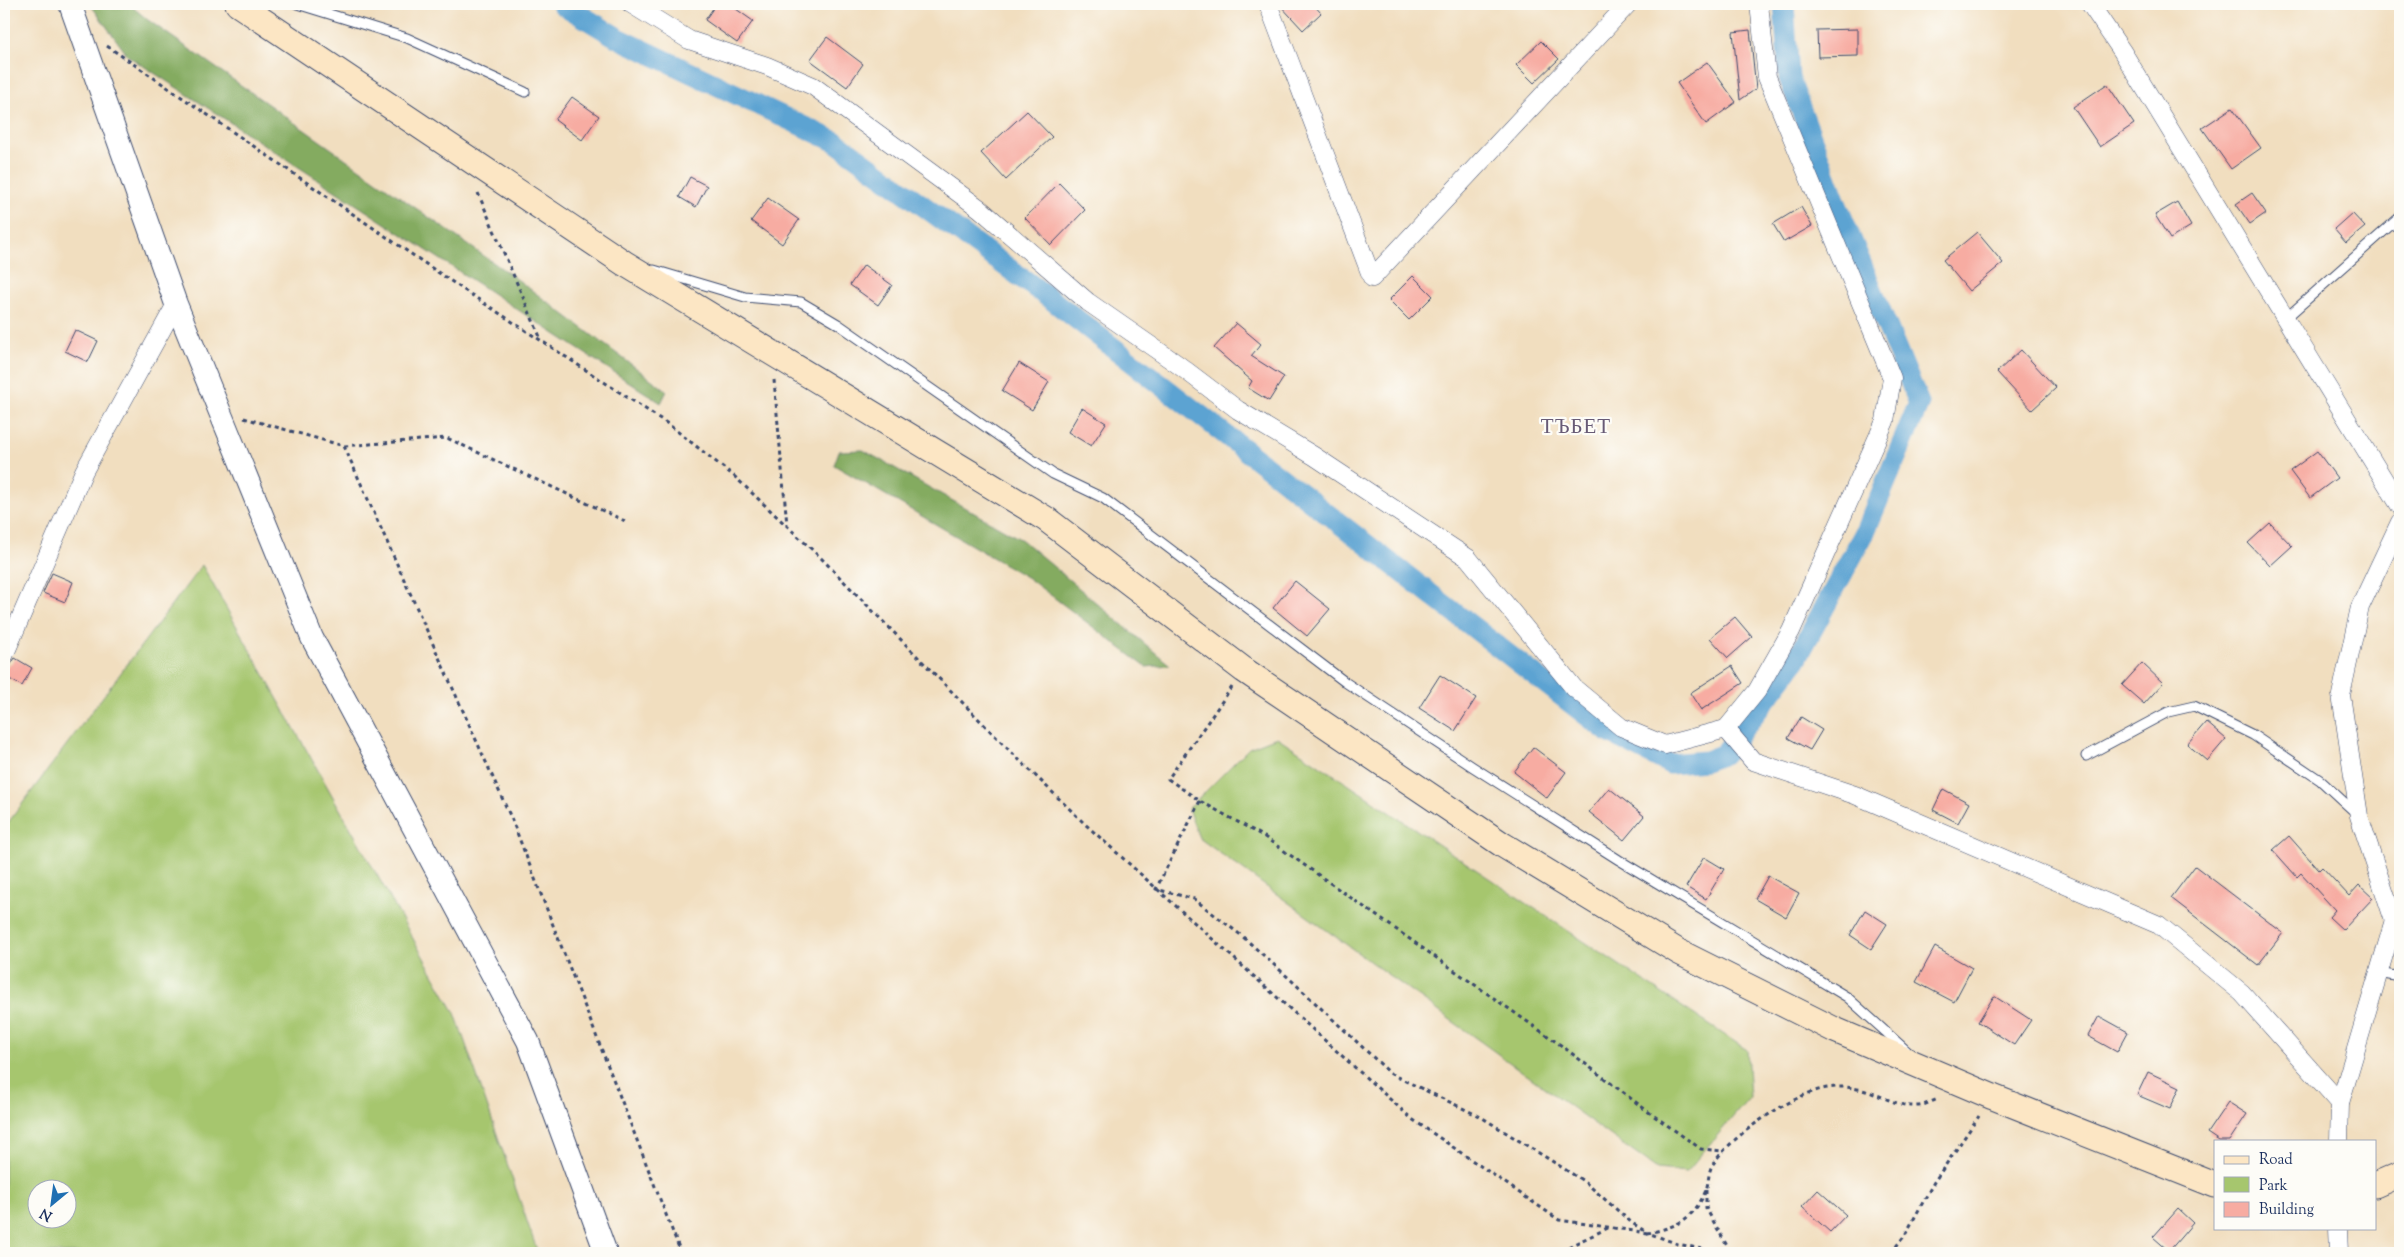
<svg xmlns="http://www.w3.org/2000/svg" width="2404" height="1257" font-family="'Sorts Mill Goudy',serif">
<style>
.green{fill:#a6c66e;stroke:#607a66;fill-rule:evenodd}
.forest{fill:#84ab61;stroke:#506d60}
.lines{fill:none;stroke-linecap:round;stroke-linejoin:round}
.canal{stroke:#5ba3d2;stroke-width:21}
.building{fill:#f7aca2}
.service-casing{stroke:#3b496d;stroke-width:11}
.minor-casing{stroke:#3b496d;stroke-width:19}
.tertiary-casing{stroke:#3b496d;stroke-width:24}
.secondary-casing{stroke:#3b496d;stroke-width:27}
.path{stroke:#3b496d;stroke-width:3;stroke-dasharray:4 4;stroke-linecap:butt}
.service{stroke:#fff;stroke-width:9}
.minor{stroke:#fff;stroke-width:18}
.tertiary{stroke:#fff;stroke-width:22}
.secondary{stroke:#fce6c4;stroke-width:25}
.labels{text-anchor:middle;stroke-width:4.5;stroke-linejoin:round;paint-order:stroke}
.quarter-label{font-size:21px;letter-spacing:1px;fill:#685b76;stroke:#fdfcf7}
</style>
<rect width="100%" height="100%" fill="#fdfcf7"/>
<filter id="ink" filterUnits="userSpaceOnUse"><feTurbulence type="fractalNoise" baseFrequency=".02" numOctaves="2"/><feDisplacementMap in="SourceGraphic" scale="10" xChannelSelector="R" yChannelSelector="G"/><feConvolveMatrix kernelMatrix="1 2 1 2 8 2 1 2 1" color-interpolation-filters="sRGB"/></filter>
<filter id="wash" filterUnits="userSpaceOnUse"><feTurbulence type="fractalNoise" baseFrequency=".0096" numOctaves="4" result="noise"/><feDisplacementMap in="SourceGraphic" scale="20" xChannelSelector="R" yChannelSelector="G"/><feGaussianBlur stdDeviation="1.12" result="paint"/><feColorMatrix in="noise" values="0 0 0 0 0 0 0 0 0 0 0 0 0 0 0 0 0 1.4 0 .05"/><feComposite in="paint" operator="in"/></filter>
<g filter="url(#wash)">
<rect width="100%" height="100%" fill="#f1debf"/>
<!-- green -->
<g class="green">
<path d="M202,565L455,1013L538,1253H4V828ZM38,1190H68V1220H38Z"/>
<polygon points="1277,737 1747,1050 1750,1097 1686,1172 1657,1169 1199,838 1188,809 1249,748"/>
</g>
<!-- forest -->
<g class="forest">
<polygon points="90,4 129,4 148,20 514,277 667,391 661,403 128,56"/>
<polygon points="863,450 1022,540 1170,665 1146,667 1028,578 834,465 839,451"/>
</g>
<g class="lines">
<!-- canal -->
<polyline class="canal" points="562,4 618,38 836,142 1052,300 1608,732 1670,764 1706,761 1724,754 1796,660 1864,534 1919,403 1837,205 1789,78 1784,4"/>
</g>
<g id="blocks">
<!-- building -->
<g class="building">
<polygon points="716,4 729,4 753,21 737,43 705,20"/>
<polygon points="1279,4 1313,4 1321,13 1303,30"/>
<polygon points="1858,29 1858,56 1818,57 1817,30"/>
<polygon points="1750,30 1756,89 1740,100 1733,32"/>
<polygon points="827,37 863,64 847,87 810,60"/>
<polygon points="1541,41 1559,59 1534,83 1516,65"/>
<polygon points="1707,62 1736,102 1706,124 1677,83"/>
<polygon points="2107,84 2134,124 2100,147 2073,107"/>
<polygon points="572,97 599,116 582,140 555,120"/>
<polygon points="2232,108 2261,148 2231,169 2202,128"/>
<polygon points="1027,111 1052,137 1006,180 981,153"/>
<polygon points="690,177 707,186 696,207 679,197"/>
<polygon points="1059,183 1085,210 1051,245 1025,218"/>
<polygon points="2252,193 2266,213 2250,224 2236,204"/>
<polygon points="768,198 799,220 782,244 751,221"/>
<polygon points="2177,202 2191,226 2170,239 2155,215"/>
<polygon points="1801,207 1812,226 1784,242 1773,224"/>
<polygon points="2352,213 2365,227 2346,243 2334,229"/>
<polygon points="1977,232 2003,263 1969,291 1943,260"/>
<polygon points="864,265 892,285 878,305 850,285"/>
<polygon points="1413,276 1433,296 1409,320 1389,300"/>
<polygon points="1236,323 1261,344 1251,356 1284,377 1269,401 1248,388 1252,381 1214,348"/>
<polygon points="75,330 98,341 88,362 65,351"/>
<polygon points="2021,350 2056,388 2032,410 1997,372"/>
<polygon points="1019,363 1049,382 1032,410 1002,391"/>
<polygon points="1082,408 1106,423 1091,446 1068,432"/>
<polygon points="2317,451 2337,478 2310,498 2290,471"/>
<polygon points="2270,523 2292,546 2270,566 2248,543"/>
<polygon points="52,573 73,582 65,602 43,593"/>
<polygon points="1295,581 1330,609 1307,636 1273,608"/>
<polygon points="1735,617 1752,637 1728,658 1710,638"/>
<polygon points="15,658 32,668 22,686 4,676 5,667 11,664"/>
<polygon points="2142,663 2163,683 2144,704 2122,685"/>
<polygon points="1732,666 1743,683 1701,710 1690,693"/>
<polygon points="1440,675 1476,698 1455,731 1419,708"/>
<polygon points="1801,717 1822,730 1810,750 1788,738"/>
<polygon points="2206,722 2226,739 2207,761 2187,744"/>
<polygon points="1533,747 1566,772 1547,798 1514,772"/>
<polygon points="1609,788 1644,816 1624,840 1589,812"/>
<polygon points="1943,789 1969,803 1958,823 1933,810"/>
<polygon points="2289,836 2319,870 2322,867 2349,896 2359,885 2373,898 2343,930 2329,917 2335,910 2301,873 2297,877 2273,850"/>
<polygon points="1704,857 1724,869 1706,899 1686,887"/>
<polygon points="2195,866 2283,933 2258,965 2171,898"/>
<polygon points="1768,876 1799,893 1786,917 1755,899"/>
<polygon points="1865,910 1887,924 1871,949 1850,935"/>
<polygon points="1935,947 1972,968 1954,1002 1916,982"/>
<polygon points="1994,996 2031,1020 2014,1045 1978,1022"/>
<polygon points="2099,1016 2128,1032 2117,1052 2088,1036"/>
<polygon points="2148,1072 2180,1087 2170,1109 2137,1095"/>
<polygon points="2228,1102 2247,1114 2229,1141 2219,1141 2207,1133"/>
<polygon points="1818,1190 1846,1215 1830,1232 1802,1207"/>
<polygon points="2178,1209 2193,1223 2169,1251 2153,1237"/>
</g>
</g>
</g>
<g filter="url(#ink)">
<use href="#blocks" fill-opacity="0" stroke="#3b496d" stroke-width="1"/>
<g class="lines">
<!-- service casing -->
<g class="service-casing">
<g id="service">
<polyline points="297,4 407,38 525,92"/>
<polyline points="654,270 745,297 801,302 838,324 1053,474 1103,498 1345,682 1473,767 1619,860 1847,997 1907,1051"/>
<polyline points="2286,318 2400,217"/>
<polyline points="2086,756 2168,712 2194,706 2253,735 2320,780 2357,814"/>
<polyline points="2379,973 2400,977"/>
</g>
</g>
<!-- minor casing -->
<g class="minor-casing">
<g id="minor">
<polyline points="631,4 689,40 767,66 813,86 979,208 1088,302 1180,366 1238,410 1314,456 1468,558 1574,688 1621,727 1665,745 1726,729"/>
<polyline points="1268,4 1372,278 1628,4"/>
<polyline points="1759,4 1767,77 1892,378 1885,421 1791,631 1757,691 1726,729 1753,761 1855,795 2159,925 2242,993 2340,1103 2339,1141"/>
<polyline points="2090,4 2122,51 2400,506"/>
<polyline points="4,656 84,471 176,304"/>
<polyline points="2394,921 2359,816 2341,695 2360,607 2400,522"/>
<polyline points="2340,1103 2394,921 2400,913"/>
<polyline points="2338,1228 2339,1253"/>
</g>
</g>
<!-- tertiary casing -->
<g class="tertiary-casing">
<polyline id="tertiary" points="70,4 176,304 312,638 528,1041 606,1253"/>
</g>
<!-- secondary casing -->
<g class="secondary-casing">
<g id="secondary">
<polyline points="238,4 624,263 1046,519 1244,670 1503,845 1679,952 1835,1030 1993,1097 2215,1185"/>
<polyline points="2375,1185 2400,1174"/>
</g>
</g>
<!-- path -->
<g class="path">
<polyline points="107,46 464,290 668,424 734,476 821,558 1005,746 1085,824 1412,1119 1559,1220 1648,1233 1678,1244 1721,1253"/>
<polyline points="478,193 541,339"/>
<polyline points="774,380 787,525"/>
<polyline points="244,418 344,446 447,438 625,521"/>
<polyline points="344,446 512,820 681,1253"/>
<polyline points="1232,687 1168,779 1200,801 1263,836 1562,1046 1650,1113 1701,1149 1723,1151"/>
<path d="M1200,801L1156,889L1194,899L1242,936L1291,980L1391,1074L1481,1117L1555,1163L1585,1182L1632,1223L1648,1233C1677,1227 1694,1219 1706,1190C1709,1182 1708,1171 1713,1164C1730,1138 1777,1106 1807,1094C1830,1084 1853,1085 1877,1095C1890,1100 1902,1107 1917,1106C1924,1106 1932,1101 1938,1099"/>
<polyline points="1706,1190 1706,1208 1731,1253"/>
<polyline points="1563,1253 1570,1246 1610,1227"/>
<polyline points="1891,1253 1905,1235 1934,1182 1979,1116"/>
</g>
<!-- service -->
<use href="#service" class="service"/>
<!-- minor -->
<use href="#minor" class="minor"/>
<!-- tertiary -->
<use href="#tertiary" class="tertiary"/>
<!-- secondary -->
<use href="#secondary" class="secondary"/>
</g>
</g>
<g class="labels">
<!-- quarter labels -->
<g class="quarter-label">
<text x="1576" y="433">ТЪБЕТ</text>
</g>
</g>
<!-- margin -->
<rect width="2404" height="1257" fill="none" stroke="#fdfcf7" stroke-width="20"/>
<!-- legend -->
<rect x="2214" y="1140" width="162" height="90" fill="#fdfcf7" stroke="#a3aaba"/>
<rect x="2224" y="1156" width="25" height="8" fill="#fce6c4" stroke="#a3aaba"/>
<text x="2259" y="1164" font-size="15" fill="#1b2f5e">Road</text>
<rect x="2224" y="1177" width="25" height="15" fill="#a6c66e" stroke="#a3aaba"/>
<text x="2259" y="1190" font-size="15" fill="#1b2f5e">Park</text>
<rect x="2224" y="1202" width="25" height="15" fill="#f7aca2" stroke="#a3aaba"/>
<text x="2259" y="1214" font-size="15" fill="#1b2f5e">Building</text>
<!-- north arrow -->
<g transform="translate(52 1204) rotate(209)"><circle r="24" fill="#fdfcf7" stroke="#a3aaba"/>
<path d="M0-4L9 19L0 12L-9 19Z" fill="#1f6fb2"/>
<text y="-8" font-size="14" font-weight="bold" text-anchor="middle" fill="#1b2f5e">N</text>
</g>
</svg>
